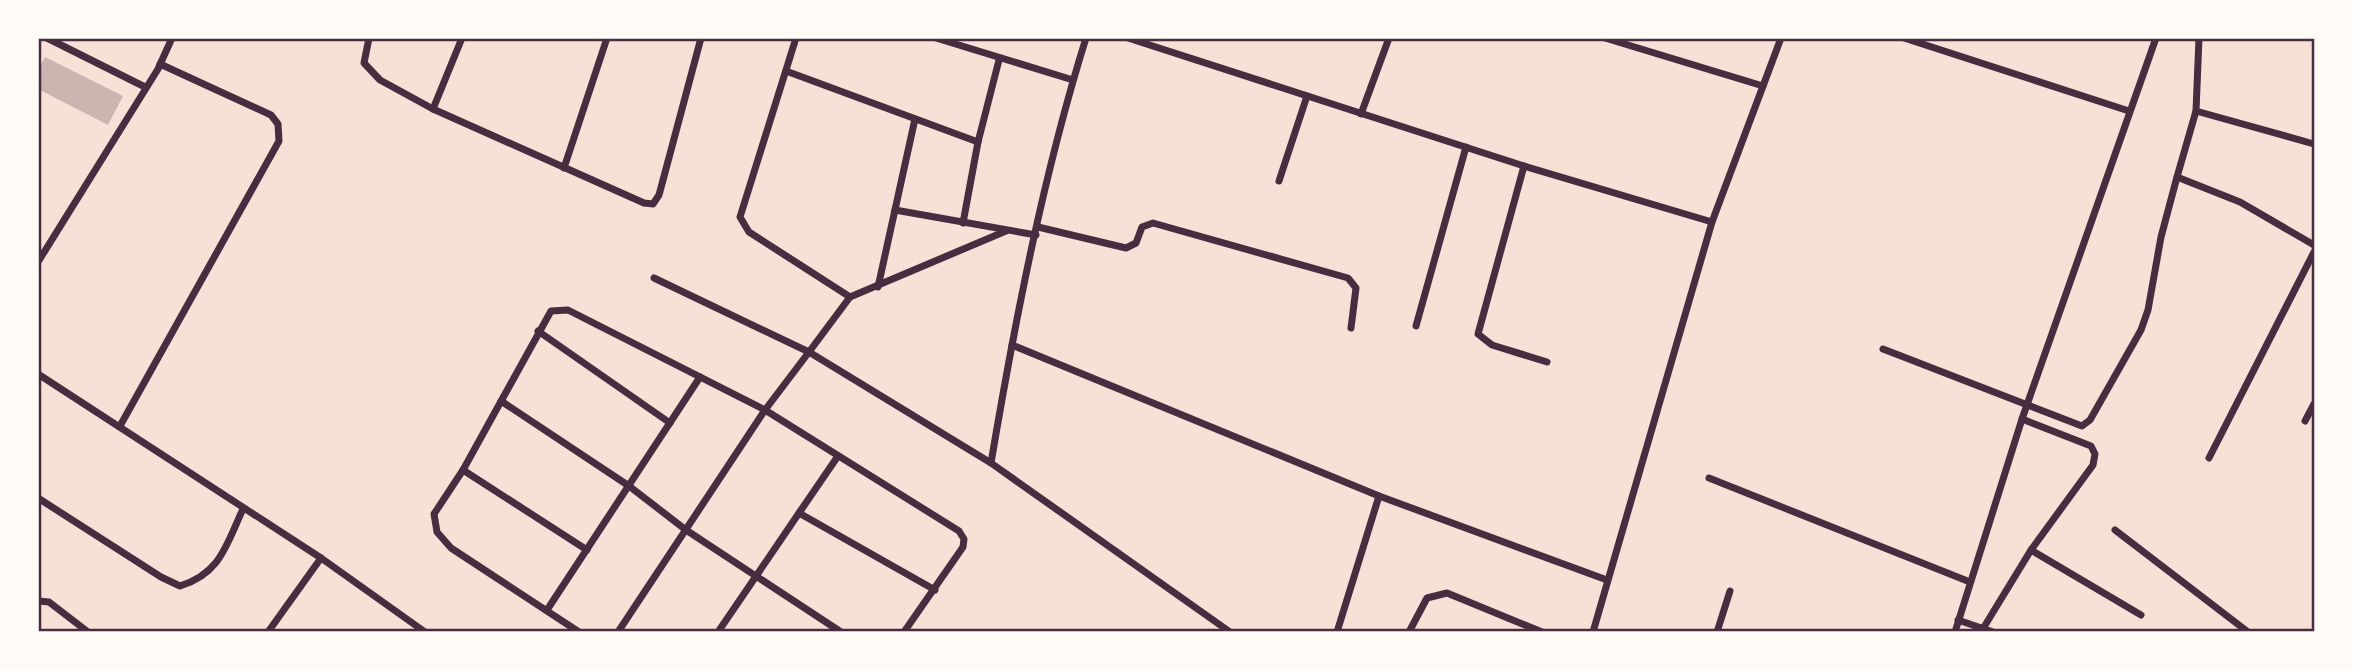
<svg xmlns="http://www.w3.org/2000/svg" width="2353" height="670" font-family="Manrope,sans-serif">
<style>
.building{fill:#ccb4b1}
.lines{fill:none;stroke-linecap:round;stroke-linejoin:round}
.minor{stroke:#4a2c40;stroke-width:7}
.neatline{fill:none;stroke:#4a2c40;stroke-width:2.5}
</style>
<rect width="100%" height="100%" fill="#f7e1d7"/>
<!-- building -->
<polygon class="building" points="45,57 123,96 108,125 38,89 38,70"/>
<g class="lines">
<!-- minor -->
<g class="minor">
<polyline points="47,38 145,87"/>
<polyline points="369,38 364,63 380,80 433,109 644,203 653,204 659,195 701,38"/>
<polyline points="936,38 1073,80"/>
<polyline points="1128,38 1524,166 1712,222"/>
<polyline points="1605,38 1763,86"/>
<polyline points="1904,38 2129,111"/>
<polyline points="2199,38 2196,111 2177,177 2240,202 2314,245"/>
<polyline points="786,71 978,142"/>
<polyline points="433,109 462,38"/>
<polyline points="2196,111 2314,144"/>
<polyline points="1361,114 1389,38"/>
<polyline points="1524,166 1478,334 1492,345 1547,362"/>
<polyline points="564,168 607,38"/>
<polyline points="1279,181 1307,96"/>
<polyline points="895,210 1036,235"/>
<polyline points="963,223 978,142 999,60"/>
<polyline points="1038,227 1126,248 1136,243 1142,227 1153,223 1348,278 1356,288 1351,328"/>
<polyline points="38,262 158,69 172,38"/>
<polyline points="654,278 809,352 850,297 749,232 740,217 796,38"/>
<polyline points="878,287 915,119"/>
<polyline points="850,297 1006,231"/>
<polyline points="1416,326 1466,147"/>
<polyline points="538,331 670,423"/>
<polyline points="1012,345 1379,496 1607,580"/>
<polyline points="1883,349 2082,426 2090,420 2141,330 2148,310 2161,237 2177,177"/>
<polyline points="38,374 321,558 425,632"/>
<polyline points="501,401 629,486 686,530 841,632"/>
<polyline points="2305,421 2314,404"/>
<polyline points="120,426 279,141 278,124 271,115 160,64"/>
<polyline points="838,456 799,513 935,590"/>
<polyline points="2209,458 2314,252"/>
<path d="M991,463C1015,321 1043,176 1086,38"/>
<polyline points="463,470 587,550"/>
<polyline points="1709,478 1970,582"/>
<path d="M38,498L161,577L180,586C221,573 226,545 243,509"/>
<polyline points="2115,530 2248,632"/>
<polyline points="2031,550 2141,615"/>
<polyline points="38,601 49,602 88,632"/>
<polyline points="547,610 700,377"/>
<polyline points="1958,620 1993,632"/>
<polyline points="1984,627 2031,550 2093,465 2095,454 2091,446 2022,419"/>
<polyline points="268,632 321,558"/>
<polyline points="579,632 451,548 437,532 434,514 463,470 551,311 568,310 765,410 959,531 964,539 963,547 904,632"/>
<polyline points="618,632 765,410 809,352 991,463 1230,632"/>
<polyline points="718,632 799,513"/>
<polyline points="1337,632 1379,496"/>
<polyline points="1409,632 1427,598 1447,593 1542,632"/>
<polyline points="1593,632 1712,222 1781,38"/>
<polyline points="1717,632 1730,591"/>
<polyline points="1955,632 2022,419 2156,38"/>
</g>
</g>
<!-- border -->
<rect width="2353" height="670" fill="none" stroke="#fffaf5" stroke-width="80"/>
<rect x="40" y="40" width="2273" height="590" class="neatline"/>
</svg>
